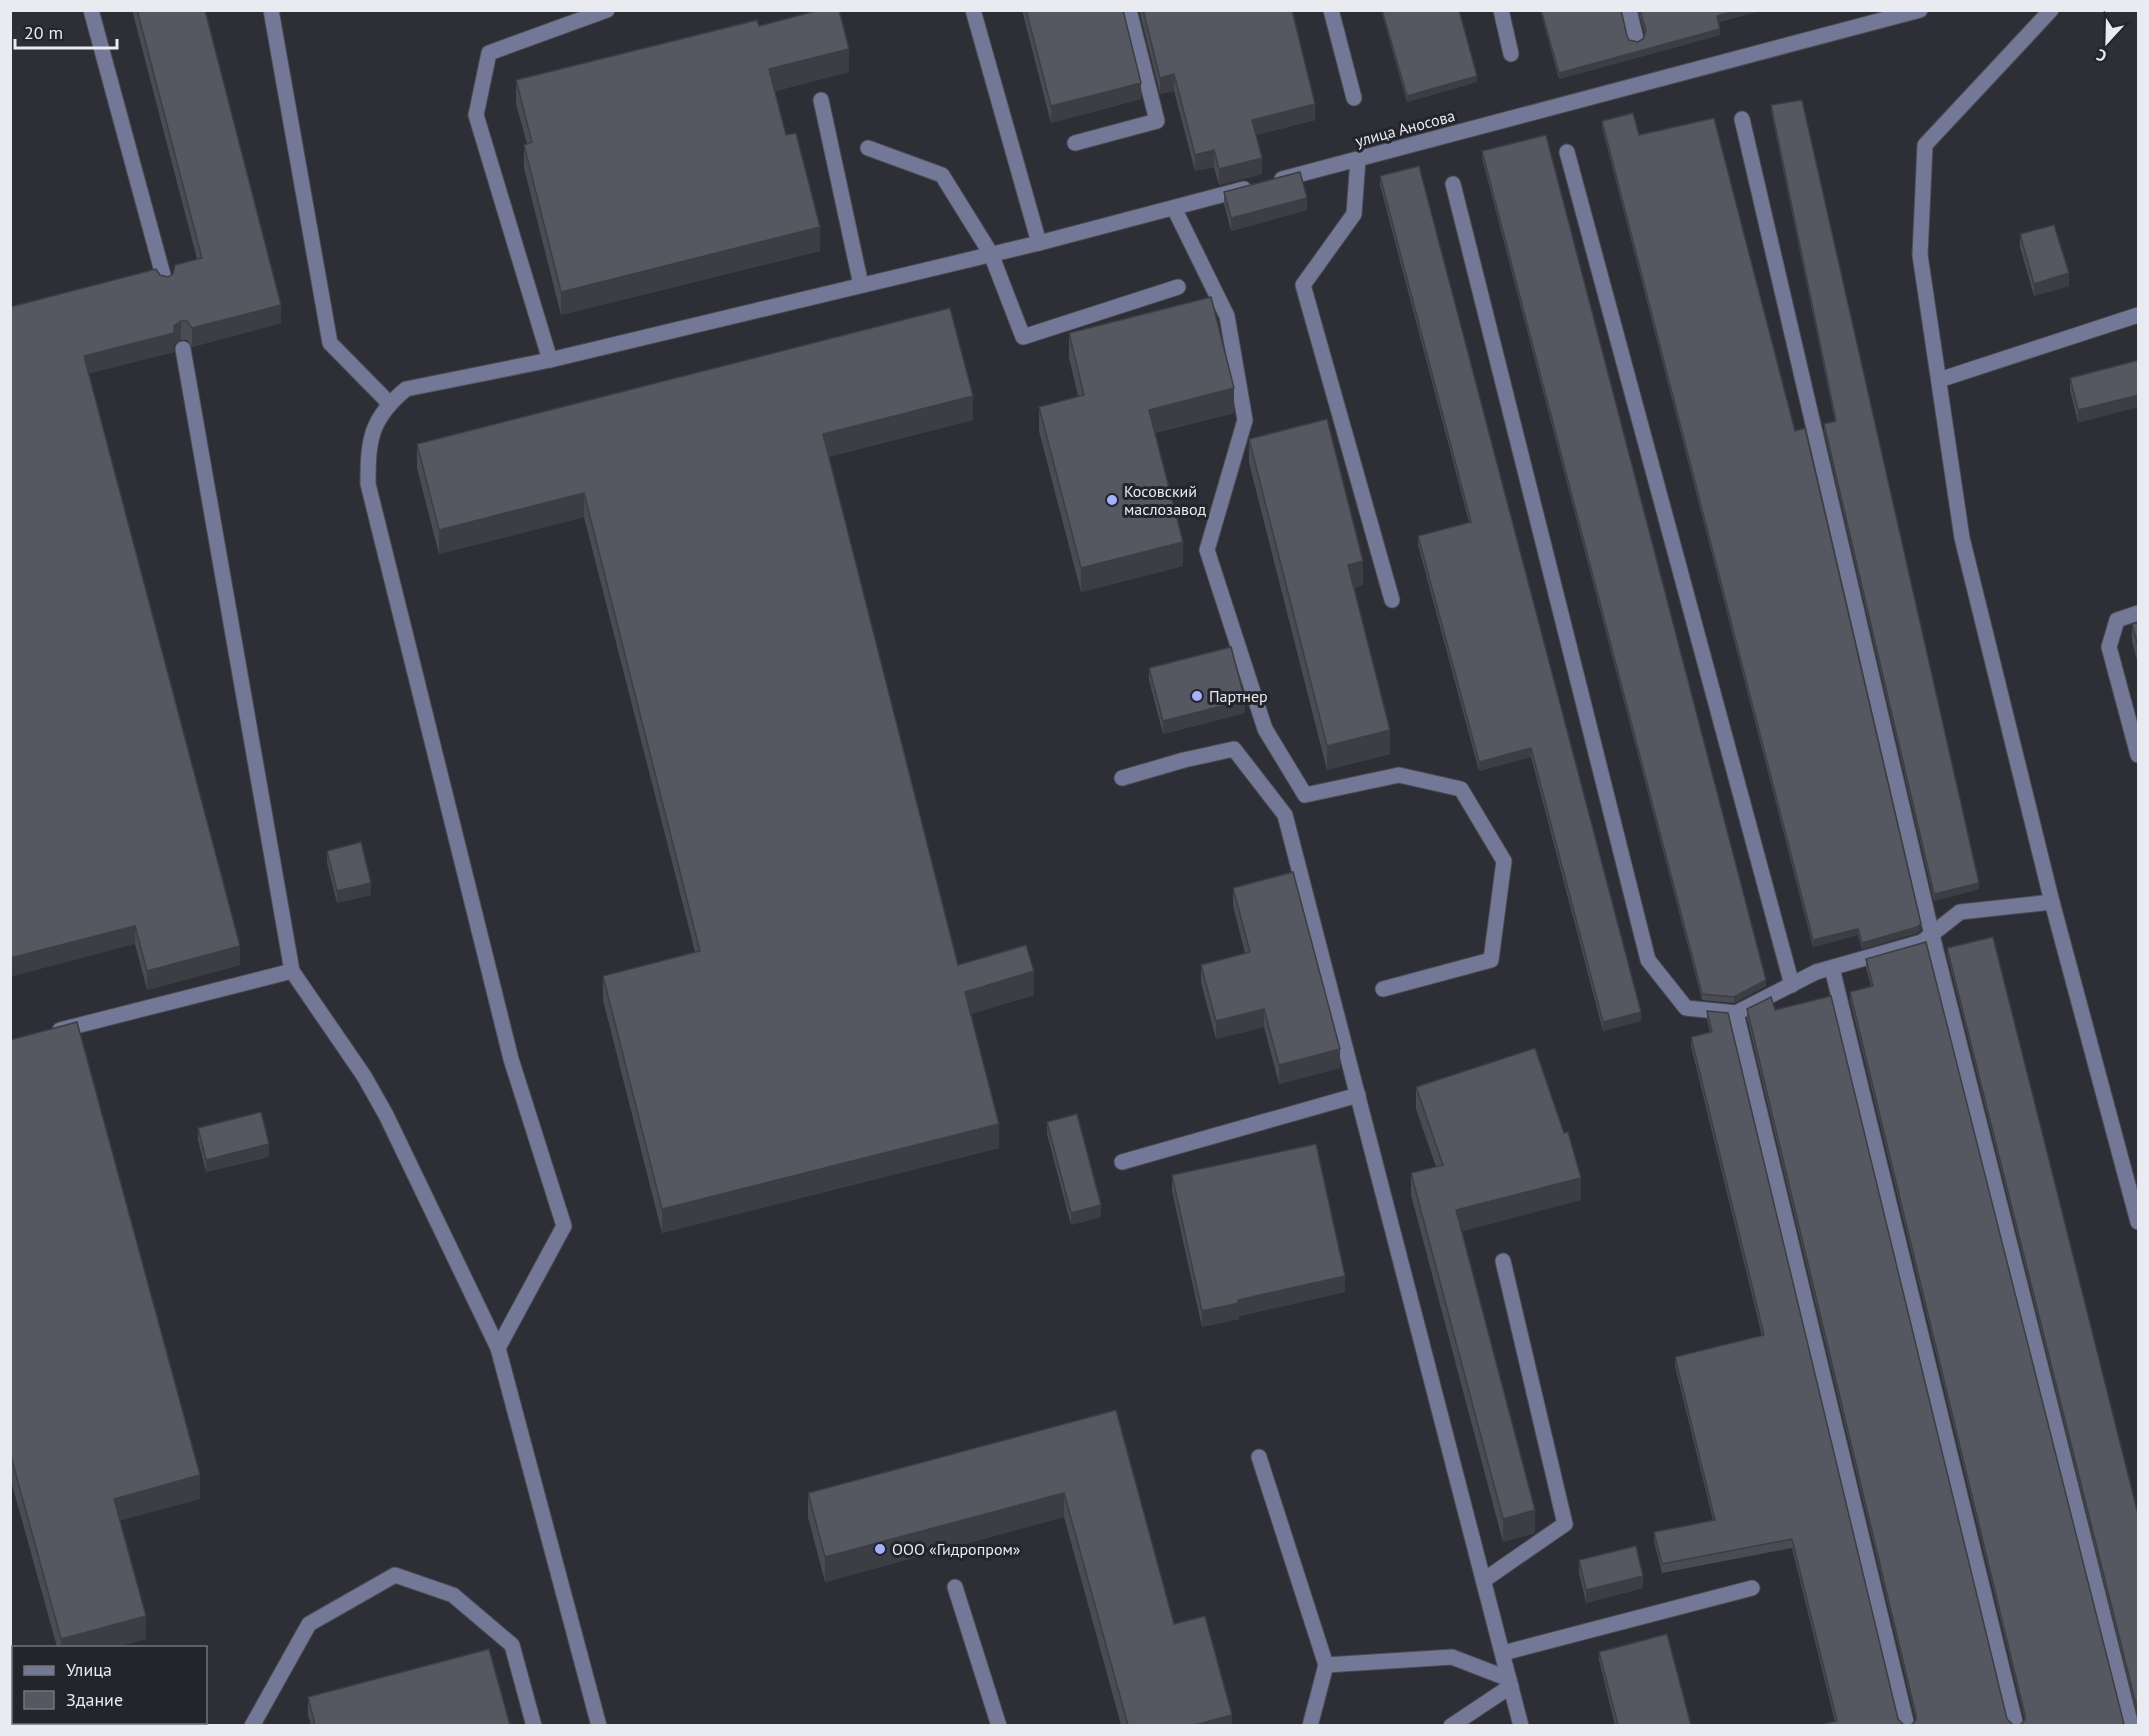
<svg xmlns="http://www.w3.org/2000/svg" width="2149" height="1736" font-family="'PT Sans',sans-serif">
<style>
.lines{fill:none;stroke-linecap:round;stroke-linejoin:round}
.minor-casing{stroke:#4b4c54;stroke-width:17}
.minor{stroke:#727896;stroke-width:15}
.wall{fill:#4a4c53}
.shaded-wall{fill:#3c3e44}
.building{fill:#565861;stroke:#3c3e44;stroke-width:1.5}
.poi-dot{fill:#a6b1fc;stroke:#23242c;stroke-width:2}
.labels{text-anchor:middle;stroke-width:6;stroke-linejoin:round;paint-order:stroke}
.street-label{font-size:16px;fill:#eaebf0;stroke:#23242c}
.poi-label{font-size:16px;fill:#eaebf0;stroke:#23242c;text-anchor:start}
</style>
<rect width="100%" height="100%" fill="#2d2e36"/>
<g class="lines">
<!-- minor casing -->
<g class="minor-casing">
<g id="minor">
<polyline points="91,10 166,286"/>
<polyline points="271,10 330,343 389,403"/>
<polyline points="973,10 1039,243"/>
<polyline points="1331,10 1354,98"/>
<polyline points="1501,10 1511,54"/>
<polyline points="1629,10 1636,39"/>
<polyline points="2051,10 1925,145 1920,255 1962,538 2052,902"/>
<polyline points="821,100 861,285"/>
<polyline points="1742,119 1932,935 2131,1726"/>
<polyline points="1075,143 1157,121 1129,10"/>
<polyline points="868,148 942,175 991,254 1023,337 1178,287"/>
<polyline points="1567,152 1792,985"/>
<polyline points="1358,159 1354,214 1303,285 1392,600"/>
<polyline points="1282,179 1920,10"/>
<polyline points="1453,184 1648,960 1686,1008 1736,1013 1816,972 1922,942 1960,912 2052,902 2138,1222"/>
<polyline points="1174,208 1227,316 1245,420 1207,550 1265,729 1305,795 1399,775 1461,789 1504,861 1491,960 1383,989"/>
<polyline points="183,349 292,971 364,1076 386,1115 498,1348 599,1726"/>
<polyline points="550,360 476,115 489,53 607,10"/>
<polyline points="1939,380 2138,315"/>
<polyline points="2138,613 2117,620 2109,647 2138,755"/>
<polyline points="1122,778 1184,760 1234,749 1285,815 1521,1726"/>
<polyline points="1832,968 2016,1726"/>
<polyline points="1736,1013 1907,1726"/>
<polyline points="60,1030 292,971"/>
<polyline points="1122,1162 1358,1095"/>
<path d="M498,1348L564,1226L511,1059L368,484C368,440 370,419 406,389L550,360L1039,243L1244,189"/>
<polyline points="1259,1457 1326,1665 1452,1657 1509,1679"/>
<polyline points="1484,1580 1565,1524 1503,1261"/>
<polyline points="955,1587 999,1726"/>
<polyline points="1503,1653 1752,1588"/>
<polyline points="252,1726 309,1624 395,1575 453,1595 512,1645 534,1726"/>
<polyline points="1310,1726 1326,1665"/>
<polyline points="1451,1726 1511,1686"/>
</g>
</g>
<!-- minor -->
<use href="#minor" class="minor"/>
</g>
<!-- wall -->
<g class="wall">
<polygon points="132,10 205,10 281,323 192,347 187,340 181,340 174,345 174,352 89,373 240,965 147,990 135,944 10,307 168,277 197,259"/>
<polygon points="1022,10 1123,10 1141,99 1051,123"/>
<polygon points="1139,10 1292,10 1315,120 1256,135 1262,174 1219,185 1214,167 1195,171 1174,91 1160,94"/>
<polygon points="1381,10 1459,10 1477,82 1407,102"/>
<polygon points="1540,10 1621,10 1627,36 1629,40 1638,42 1643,39 1645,34 1638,10 1764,10 1719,22 1720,35 1559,79"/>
<polygon points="759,26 849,72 775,91 786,135 820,251 561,315 524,168 524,145 527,144 516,104 516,80"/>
<polygon points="1771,105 1979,889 1934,901 1824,430 1824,424 1835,422 1771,111"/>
<polygon points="1602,121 1639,135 1921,930 1917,933 1862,949 1858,935 1813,947 1602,127"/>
<polygon points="1482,151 1766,986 1734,1003 1702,1000 1482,158"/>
<polygon points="1380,176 1641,1021 1603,1031 1531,757 1479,771 1418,545 1418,536 1469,522 1380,185"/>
<polygon points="1224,192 1307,210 1231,231 1224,204"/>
<polygon points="2020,234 2069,286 2034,296 2020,247"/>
<polygon points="1069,333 1234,413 1155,433 1183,566 1081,592 1039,431 1039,407 1078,396 1069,358"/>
<polygon points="2139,360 2078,423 2070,390 2070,378"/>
<polygon points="973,420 828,457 958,965 1034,995 971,1014 999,1148 662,1233 603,1000 603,976 695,952 584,517 439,554 417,468 417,444"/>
<polygon points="1249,439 1363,585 1354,588 1390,754 1327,770 1249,463"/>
<polygon points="2139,622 2139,667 2132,642 2132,624"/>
<polygon points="1149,668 1245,713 1163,734 1149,680"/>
<polygon points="327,851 371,895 337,903 327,863"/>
<polygon points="1233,888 1340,1068 1279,1084 1264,1027 1216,1039 1201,983 1201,965 1245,953 1233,906"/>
<polygon points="1947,948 2139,1518 2139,1722 1947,954"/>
<polygon points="1866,959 2124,1725 2025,1721 1850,1000 1850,992 1871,986 1866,968"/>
<polygon points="1747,1009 1775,1010 2007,1719 1916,1721 1747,1018"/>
<polygon points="1707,1011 1898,1719 1835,1722 1792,1548 1662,1573 1654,1541 1654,1532 1713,1520 1675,1366 1675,1357 1762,1336 1691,1046 1691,1037 1710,1032 1707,1020"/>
<polygon points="10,1040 200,1499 120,1520 146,1639 116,1647 57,1647 10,1477"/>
<polygon points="1416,1087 1581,1200 1462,1231 1535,1533 1503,1542 1411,1195 1411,1173 1436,1167 1416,1109"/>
<polygon points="1047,1122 1101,1217 1071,1225 1047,1134"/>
<polygon points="198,1128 269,1157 206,1172 198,1140"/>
<polygon points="1172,1175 1345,1292 1239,1316 1239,1319 1202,1327 1172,1191"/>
<polygon points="1116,1410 1174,1624 1232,1725 1121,1725 1064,1517 825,1582 808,1517 808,1493"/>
<polygon points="1579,1560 1643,1588 1586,1603 1579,1573"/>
<polygon points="1599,1652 1691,1725 1615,1725 1599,1660"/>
<polygon points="308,1697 510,1725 311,1725 308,1715"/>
</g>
<!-- shaded-wall -->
<g class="shaded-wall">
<polygon points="1739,10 1764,10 1717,22 1717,16"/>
<polygon points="1720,29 1720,35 1559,79 1559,73"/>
<polygon points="849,49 849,72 769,93 769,69"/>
<polygon points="1174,74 1174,91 1160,94 1160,78"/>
<polygon points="1477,76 1477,82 1407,102 1407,96"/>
<polygon points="1141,83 1141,99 1051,123 1051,106"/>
<polygon points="1315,104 1315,120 1252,136 1252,120"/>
<polygon points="1214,150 1214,167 1195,171 1195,155"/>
<polygon points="1262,158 1262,174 1219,185 1219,169"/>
<polygon points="1307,198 1307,210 1231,231 1231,218"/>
<polygon points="820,227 820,251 561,315 561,292"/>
<polygon points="2069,273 2069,286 2034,296 2034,284"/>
<polygon points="281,305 281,323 192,347 192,328"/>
<polygon points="181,321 181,340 174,345 174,352 84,375 84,356 174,326"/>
<polygon points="1234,388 1234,413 1149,434 1149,410"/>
<polygon points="2139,395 2139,407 2078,423 2078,410"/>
<polygon points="973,396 973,420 823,458 823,434"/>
<polygon points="584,493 584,517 439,554 439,530"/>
<polygon points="1183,542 1183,566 1081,592 1081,568"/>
<polygon points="1363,561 1363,585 1348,589 1348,565"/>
<polygon points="1245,700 1245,713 1163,734 1163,721"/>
<polygon points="1390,730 1390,754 1327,770 1327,746"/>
<polygon points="1531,748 1531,757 1479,771 1479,762"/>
<polygon points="371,883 371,895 337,903 337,891"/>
<polygon points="1979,883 1979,889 1934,901 1934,894"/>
<polygon points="1921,924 1921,930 1917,933 1862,949 1862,943"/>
<polygon points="135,926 135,944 10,977 10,958"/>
<polygon points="1858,929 1858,935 1813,947 1813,940"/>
<polygon points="240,946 240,965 147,990 147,971"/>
<polygon points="1034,971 1034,995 965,1016 965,992"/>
<polygon points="1766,980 1766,986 1734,1003 1734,997"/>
<polygon points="1264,1009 1264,1027 1216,1039 1216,1021"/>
<polygon points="1641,1012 1641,1021 1603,1031 1603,1022"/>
<polygon points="1340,1049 1340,1068 1279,1084 1279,1065"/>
<polygon points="999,1124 999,1148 662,1233 662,1209"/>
<polygon points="269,1144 269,1157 206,1172 206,1160"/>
<polygon points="1581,1178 1581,1200 1456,1233 1456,1210"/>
<polygon points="1101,1205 1101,1217 1071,1225 1071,1213"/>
<polygon points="1345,1276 1345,1292 1239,1316 1239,1319 1202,1327 1202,1311 1238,1300"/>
<polygon points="200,1475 200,1499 114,1522 114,1499"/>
<polygon points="1064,1493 1064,1517 825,1582 825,1557"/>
<polygon points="1535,1510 1535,1533 1503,1542 1503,1519"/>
<polygon points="1643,1576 1643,1588 1586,1603 1586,1590"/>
<polygon points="146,1616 146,1639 116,1647 61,1647 61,1639"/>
<polygon points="1232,1715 1232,1725 1195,1725"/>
</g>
<!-- building -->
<g class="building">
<polygon points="137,10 205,10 281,305 192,328 187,321 181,321 174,326 174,333 84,356 240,946 147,971 135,926 10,958 10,307 156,269 160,275 168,277 173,274 175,265 202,258"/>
<polygon points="819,10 839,10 849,49 769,69 786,135 796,133 820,227 561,292 524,145 532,142 516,80 757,20 759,26"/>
<polygon points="1026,10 1123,10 1141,83 1051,106"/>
<polygon points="1143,10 1292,10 1315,104 1252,120 1262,158 1219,169 1214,150 1195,155 1174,74 1160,78"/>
<polygon points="1382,10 1459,10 1477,76 1407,96"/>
<polygon points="1541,10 1621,10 1627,36 1629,40 1638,42 1643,39 1646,31 1640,10 1739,10 1717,16 1720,29 1559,73"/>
<polygon points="1802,100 1979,883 1934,894 1824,424 1836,421 1771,105"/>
<polygon points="1633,113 1639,135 1714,118 1795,431 1805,428 1921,924 1917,927 1862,943 1858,929 1813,940 1602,121"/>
<polygon points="1546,135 1766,980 1734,997 1702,994 1482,151"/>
<polygon points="1419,166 1641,1012 1603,1022 1531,748 1479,762 1418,536 1471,522 1380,176"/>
<polygon points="1300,172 1307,198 1231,218 1224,192"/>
<polygon points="2054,225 2069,273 2034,284 2020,234"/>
<polygon points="1211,297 1234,388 1149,410 1183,542 1081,568 1039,407 1084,395 1069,333"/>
<polygon points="950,308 973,396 823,434 958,965 1026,945 1034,971 965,992 999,1124 662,1209 603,976 700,951 584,493 439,530 417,444"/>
<polygon points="2139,360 2139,395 2078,410 2070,378"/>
<polygon points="1327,419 1363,561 1348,565 1390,730 1327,746 1249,439"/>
<polygon points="2139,622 2139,649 2132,624"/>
<polygon points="1231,647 1245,700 1163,721 1149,668"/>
<polygon points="361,842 371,883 337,891 327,851"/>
<polygon points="1293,872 1340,1049 1279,1065 1264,1009 1216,1021 1201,965 1250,952 1233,888"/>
<polygon points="1993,937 2139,1518 2139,1716 1947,948"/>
<polygon points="1926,942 2124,1724 2122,1724 2122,1725 2020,1725 2025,1720 2025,1715 1850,992 1873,986 1866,959"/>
<polygon points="1831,996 2007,1719 2013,1725 1911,1725 1916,1720 1916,1715 1747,1009 1771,997 1775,1010"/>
<polygon points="1707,1011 1728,1013 1898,1719 1904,1725 1819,1725 1837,1721 1792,1539 1662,1564 1654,1532 1715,1520 1675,1357 1764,1335 1691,1037 1712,1032"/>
<polygon points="77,1022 200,1475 114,1499 146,1616 61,1639 10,1453 10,1040"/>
<polygon points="1535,1048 1564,1133 1568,1132 1581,1178 1456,1210 1535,1510 1503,1519 1411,1173 1443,1165 1416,1087"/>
<polygon points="261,1112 269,1144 206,1160 198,1128"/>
<polygon points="1077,1114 1101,1205 1071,1213 1047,1122"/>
<polygon points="1316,1144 1345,1276 1238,1300 1239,1303 1202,1311 1172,1175"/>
<polygon points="1116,1410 1174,1624 1205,1616 1232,1715 1195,1725 1128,1725 1064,1493 825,1557 808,1493"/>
<polygon points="1636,1546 1643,1576 1586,1590 1579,1560"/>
<polygon points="1667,1634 1691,1725 1618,1725 1599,1652"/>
<polygon points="489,1649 510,1725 315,1725 308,1697"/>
</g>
<!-- markers -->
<g class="poi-dot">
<circle cx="1112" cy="500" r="6"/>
<circle cx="1197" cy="696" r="6"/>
<circle cx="880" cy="1549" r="6"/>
</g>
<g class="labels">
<!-- street labels -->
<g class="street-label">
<text transform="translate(1405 128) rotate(-15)" y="6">улица Аносова</text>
</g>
<!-- poi labels -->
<g class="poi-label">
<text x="1124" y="497">Косовский<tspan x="1124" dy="18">маслозавод</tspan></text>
<text x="1209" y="702">Партнер</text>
<text x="892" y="1555">ООО «Гидропром»</text>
</g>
</g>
<!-- border -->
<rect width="2149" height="1736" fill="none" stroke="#eaebf0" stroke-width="24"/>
<!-- legend -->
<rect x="12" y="1646" width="195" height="78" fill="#23242c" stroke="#73747a" stroke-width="1.5"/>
<rect x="24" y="1666" width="30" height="9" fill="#727896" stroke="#73747a" stroke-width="1.5"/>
<text x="66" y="1676" font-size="18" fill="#eaebf0">Улица</text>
<rect x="24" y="1691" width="30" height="18" fill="#565861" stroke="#73747a" stroke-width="1.5"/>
<text x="66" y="1706" font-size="18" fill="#eaebf0">Здание</text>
<!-- north arrow -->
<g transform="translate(2107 42) rotate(202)" stroke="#23242c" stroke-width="4.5" paint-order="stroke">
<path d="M0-4.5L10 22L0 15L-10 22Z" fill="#eaebf0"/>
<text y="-9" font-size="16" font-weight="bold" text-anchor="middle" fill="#eaebf0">С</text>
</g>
<!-- scale -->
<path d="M15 39v9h102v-9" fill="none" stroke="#eaebf0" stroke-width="3"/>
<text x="24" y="39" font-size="18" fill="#eaebf0" stroke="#23242c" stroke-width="4.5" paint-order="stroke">20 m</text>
</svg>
